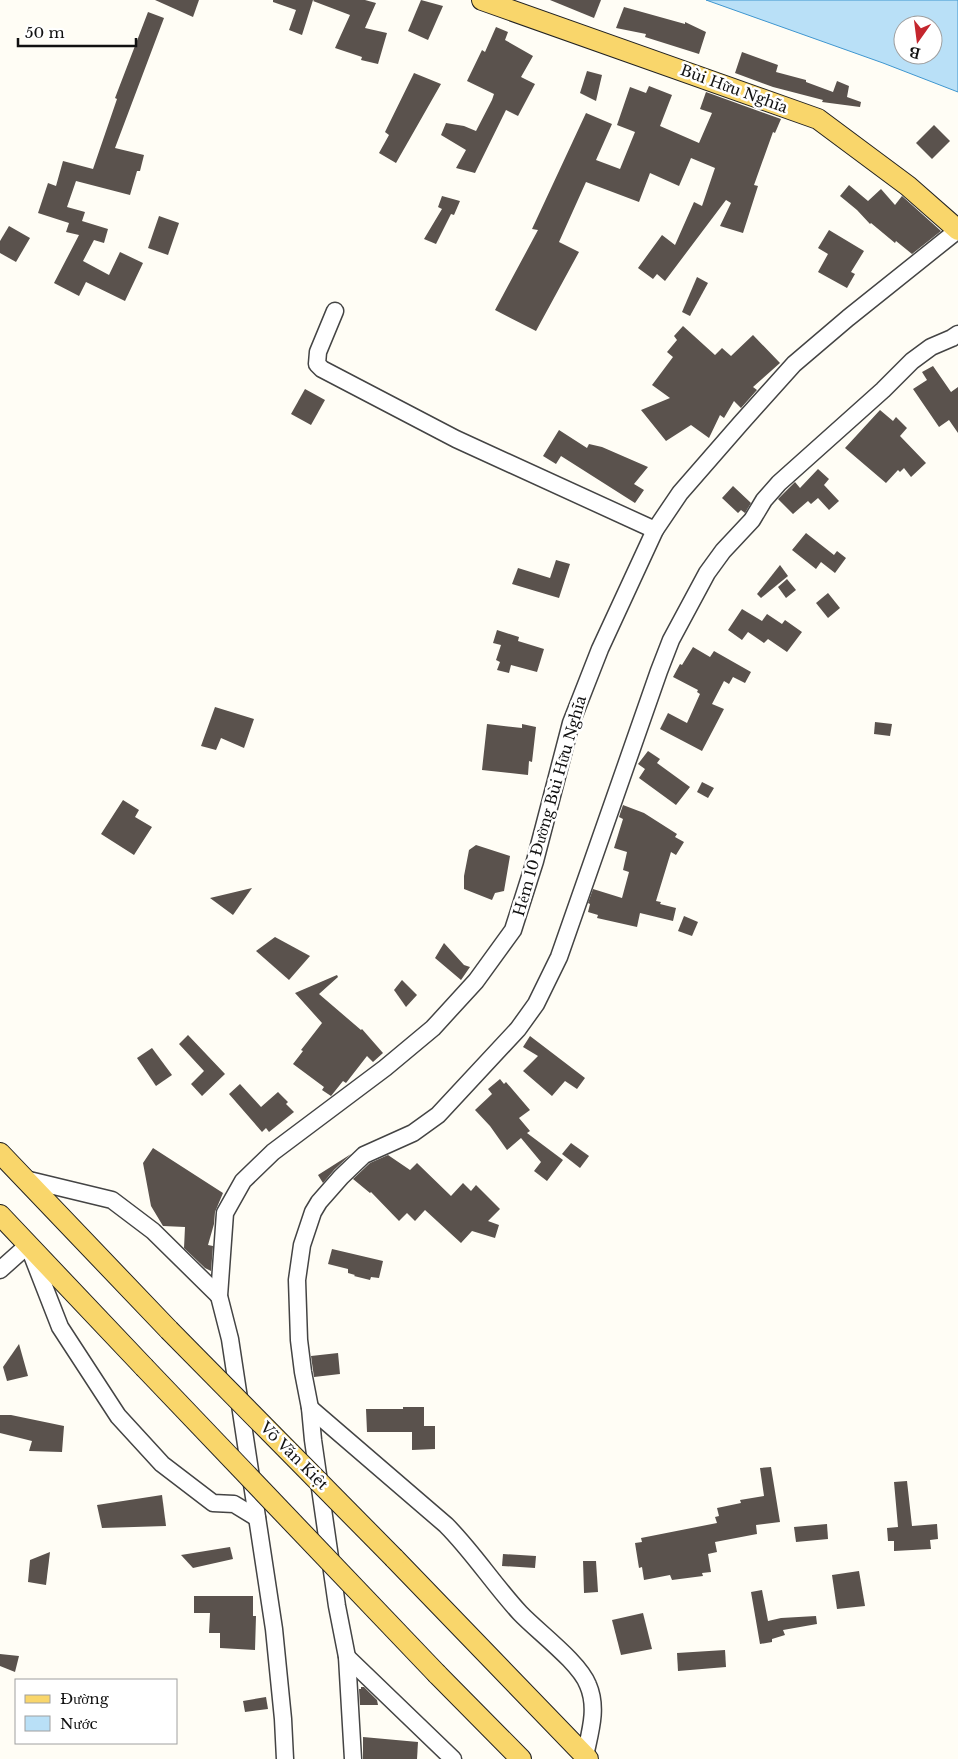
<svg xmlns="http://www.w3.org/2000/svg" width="958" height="1759" font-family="'Libre Baskerville',serif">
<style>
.water{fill:#b9e0f7;stroke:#3f96cf;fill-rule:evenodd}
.building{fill:#5a524d}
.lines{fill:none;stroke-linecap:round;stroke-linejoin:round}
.minor-casing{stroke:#444;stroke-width:19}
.major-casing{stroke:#222;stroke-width:22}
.minor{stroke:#fff;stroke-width:16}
.major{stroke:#f9d66b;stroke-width:20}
.major-bridge-casing{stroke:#222;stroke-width:22;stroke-linecap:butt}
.major-bridge{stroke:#f9d66b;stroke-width:20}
.labels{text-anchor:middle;stroke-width:5;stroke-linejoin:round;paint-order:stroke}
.street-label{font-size:15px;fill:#111;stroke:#fff}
</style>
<rect width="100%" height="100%" fill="#fffdf5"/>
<!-- water -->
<path class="water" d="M706,0H958V92L883,63ZM903,25H933V55H903Z"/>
<!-- building -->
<g class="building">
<polygon points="155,0 199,0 193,17"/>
<polygon points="273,0 313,0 302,35 289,30 296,10 273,2"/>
<polygon points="314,0 365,0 376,3 365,28 387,33 378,64 361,60 362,57 335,48 350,15 313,1"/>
<polygon points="421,0 443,6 428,40 408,31"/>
<polygon points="550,0 601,0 594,18"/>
<polygon points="624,7 685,24 685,22 706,32 699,54 645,37 646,34 616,28"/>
<polygon points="148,12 164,18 115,148 144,155 140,171 137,171 130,195 76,181 67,207 85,212 82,221 108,229 104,243 94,240 83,261 109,275 120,252 143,263 125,301 86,282 79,296 54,283 79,235 66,232 69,223 38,213 48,183 56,186 63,161 93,169 117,99 115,98"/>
<polygon points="496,27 508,32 505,40 533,56 521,77 535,84 518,116 506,110 475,173 456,168 466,150 441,135 446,123 464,126 476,131 492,100 494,94 467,81 482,50 485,52"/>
<polygon points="742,52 778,65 776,72 806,80 806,82 833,92 837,81 849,86 847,97 861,102 860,107 822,102 823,100 773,87 735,73"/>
<polygon points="587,71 602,75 596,101 580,93"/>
<polygon points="414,73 441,84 396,163 379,153 389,135 385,132"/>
<polygon points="649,86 672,95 660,126 699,143 712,113 700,109 706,92 781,119 775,133 773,132 754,185 758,186 743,233 720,226 731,203 726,200 665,281 657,274 653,279 638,268 662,235 675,245 694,202 702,206 715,168 691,158 679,186 650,173 639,202 586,182 559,242 579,252 536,331 495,310 538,230 532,229 586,113 612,124 596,160 620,169 635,132 617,125 630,87 646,93"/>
<polygon points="934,125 950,141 932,159 916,143"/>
<polygon points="849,185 868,201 881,189 895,205 902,196 941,231 912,254 896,241 895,243 871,223 870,224 857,210 840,196"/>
<polygon points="442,196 460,201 454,215 451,214 436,244 424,239 442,209 438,207"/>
<polygon points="159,216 179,223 168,255 148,248"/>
<polygon points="9,226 30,238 16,262 0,253 0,241"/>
<polygon points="829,230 864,251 851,272 855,274 847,288 818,272 828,254 818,248"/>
<polygon points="697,277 708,283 690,316 682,312"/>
<polygon points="683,326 715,355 722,348 731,356 753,335 780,363 753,387 757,390 741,408 734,401 724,418 720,415 709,438 691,425 666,441 641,410 670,398 652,385 673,357 667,352 677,340 674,336"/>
<polygon points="933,366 951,392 958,387 958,433 949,420 939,427 913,389 927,380 922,372"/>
<polygon points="305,389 325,400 311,425 291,414"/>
<polygon points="880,410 893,421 896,417 907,428 900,436 926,463 911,477 904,468 900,472 898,470 886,483 845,448"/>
<polygon points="559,430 587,448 589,444 602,447 648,467 634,484 644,490 635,503 561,456 556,464 543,456"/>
<polygon points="818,469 829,479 824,485 839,501 829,510 818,498 811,504 808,501 793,514 778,499 795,482 800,488"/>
<polygon points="733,486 751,503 745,513 741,510 738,513 722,498"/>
<polygon points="806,533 834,555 837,551 846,558 835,573 821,562 816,569 792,550"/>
<polygon points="556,560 570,564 559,598 512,584 518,568 550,578"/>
<polygon points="780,565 788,576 761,598 757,594"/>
<polygon points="787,579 796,590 786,598 778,587"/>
<polygon points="828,593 840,608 828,618 816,603"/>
<polygon points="742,609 762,621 767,614 782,624 785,620 802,632 787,652 768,639 764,643 748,632 742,640 728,630"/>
<polygon points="497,630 519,637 518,641 544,649 537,672 511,665 509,673 497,670 500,662 496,660 501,645 493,643"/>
<polygon points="693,647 710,657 714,651 751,672 745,683 733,677 729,684 724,681 712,704 724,709 702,751 660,729 668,713 687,723 700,694 697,692 698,690 673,677 680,664 682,665"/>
<polygon points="215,707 254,719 244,748 221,738 216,750 201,746"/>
<polygon points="875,722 892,724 890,736 874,734"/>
<polygon points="487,724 522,728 522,724 536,727 532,762 529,761 528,775 482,770"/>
<polygon points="648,751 660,759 657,763 690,787 676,805 639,778 645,769 638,764"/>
<polygon points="702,782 714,788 708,798 697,792"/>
<polygon points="123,800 139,810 135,817 152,827 134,855 101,834"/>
<polygon points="623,805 644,813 677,834 675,837 684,842 676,855 671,852 656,901 661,902 660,904 676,908 673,921 640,913 637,927 597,918 598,915 588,912 590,904 588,903 593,889 622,898 629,872 623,870 627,852 614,848 623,819 619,817"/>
<polygon points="476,845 510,856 504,891 495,893 492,900 464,889 464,876 469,850"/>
<polygon points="252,888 233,915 210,898"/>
<polygon points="684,916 698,922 692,936 678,931"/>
<polygon points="275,937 310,956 289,980 256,951"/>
<polygon points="444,943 464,965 470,967 461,980 435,958"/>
<polygon points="337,975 338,977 319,994 361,1030 362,1029 383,1053 373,1062 367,1056 346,1083 343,1081 331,1096 322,1090 324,1087 293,1064 303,1051 301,1050 322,1023 295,993"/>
<polygon points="402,980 417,995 406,1007 394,990"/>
<polygon points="188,1035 225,1074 202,1096 191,1084 204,1071 179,1044"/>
<polygon points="530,1036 585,1078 577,1089 565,1081 552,1096 523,1071 538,1056 523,1047"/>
<polygon points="152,1048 172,1075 156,1086 137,1058"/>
<polygon points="500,1079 504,1084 506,1082 530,1110 519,1118 530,1131 527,1133 563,1160 547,1181 534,1171 541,1162 521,1138 507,1150 490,1126 475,1110 492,1094 488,1089"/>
<polygon points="240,1084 261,1107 278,1092 288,1102 286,1104 294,1112 269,1132 266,1128 262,1132 229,1094"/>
<polygon points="571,1143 589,1156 580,1168 562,1154"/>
<polygon points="153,1148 223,1193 215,1212 214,1224 208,1245 213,1246 211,1271 205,1268 184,1248 185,1227 163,1226 151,1206 143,1163"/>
<polygon points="351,1154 334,1170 323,1183 318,1175"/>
<polygon points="388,1155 410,1170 417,1163 451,1196 463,1183 471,1191 476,1185 500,1209 488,1221 499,1225 495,1238 472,1231 461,1243 425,1210 415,1221 407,1213 399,1221 371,1192 370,1193 353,1179 370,1163"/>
<polygon points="332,1249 383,1261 379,1278 371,1277 370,1280 354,1276 355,1275 348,1273 348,1269 328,1264"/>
<polygon points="19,1344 28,1376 7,1381 3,1367"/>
<polygon points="338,1353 340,1374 314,1377 311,1356"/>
<polygon points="403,1407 424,1407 424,1426 435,1426 435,1449 412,1450 412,1432 367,1432 366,1409 403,1409"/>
<polygon points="0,1415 11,1415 64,1426 62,1452 29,1451 32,1441 0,1433"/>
<polygon points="771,1467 780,1522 756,1525 757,1534 715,1542 717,1552 708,1554 711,1572 702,1573 703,1576 672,1580 670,1575 644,1580 642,1567 639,1568 635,1543 642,1542 641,1538 717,1523 715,1517 719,1516 717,1508 741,1503 740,1500 764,1496 760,1468"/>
<polygon points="907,1481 912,1526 937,1524 938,1539 930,1540 931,1549 894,1551 894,1541 888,1541 887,1528 898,1527 894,1482"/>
<polygon points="162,1495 166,1526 102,1528 97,1505"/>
<polygon points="827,1524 828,1539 796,1542 794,1527"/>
<polygon points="230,1547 233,1559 193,1568 181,1555"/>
<polygon points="50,1552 46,1585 28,1582 30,1560"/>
<polygon points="503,1554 536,1556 535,1568 502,1566"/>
<polygon points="583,1561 596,1561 598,1592 584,1593"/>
<polygon points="859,1571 865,1606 837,1609 832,1575"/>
<polygon points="762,1590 768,1621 781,1618 816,1616 817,1624 783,1630 785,1635 772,1639 772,1642 760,1644 751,1592"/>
<polygon points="194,1596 253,1596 253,1616 256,1616 255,1650 220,1648 220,1633 209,1633 210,1613 194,1613"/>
<polygon points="643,1613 652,1649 621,1655 612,1620"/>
<polygon points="725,1650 726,1667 678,1671 677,1653"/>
<polygon points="0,1654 19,1656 15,1672 0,1666"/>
<polygon points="361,1687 364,1687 377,1700 378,1705 360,1705 359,1689 361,1689"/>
<polygon points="266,1697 268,1709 245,1712 243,1701"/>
<polygon points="363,1737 418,1742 417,1759 363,1759"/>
</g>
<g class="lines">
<!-- minor casing -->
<g class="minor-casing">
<g id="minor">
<polyline points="335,311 318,352 317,364 322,369 456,439 655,530"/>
<polyline points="25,1179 112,1200 153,1231 219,1296"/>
<polyline points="0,1270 28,1245 60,1327 118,1416 162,1464 213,1503 234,1504 257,1518"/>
<path d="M310,1408L446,1525C473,1552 494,1585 520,1613C538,1632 579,1662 588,1685C598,1708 590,1732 585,1756"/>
<polyline points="347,1657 453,1759"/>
<polyline points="285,1759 283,1719 274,1629 230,1339 219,1296 225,1213 243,1181 273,1152 385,1068 433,1028 476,981 513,930 535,861 571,723 600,649 655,530 680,493 741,423 794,364 848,318 958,230"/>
<polyline points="353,1759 347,1657 337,1606 313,1440 310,1408 303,1372 299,1340 297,1280 302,1245 313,1212 319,1202 341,1177 364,1155 413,1133 438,1115 518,1029 536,1004 559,957 659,671 671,640 707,573 723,551 752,520 764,500 779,483 883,390 912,361 931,347 952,338 958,334"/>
</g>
</g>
<!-- major casing -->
<g class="major-casing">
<g id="major">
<polyline points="482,0 818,119 908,186 958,230"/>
<polyline points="0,1153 169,1330"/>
<polyline points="0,1215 144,1367"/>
<polyline points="394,1558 588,1759"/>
<polyline points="437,1674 521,1759"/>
</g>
</g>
<!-- minor -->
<use href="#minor" class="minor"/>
<!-- major -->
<use href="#major" class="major"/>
<!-- major-bridge casing -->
<g class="major-bridge-casing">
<g id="major-bridge">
<polyline points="169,1330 394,1558"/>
<polyline points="144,1367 437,1674"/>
</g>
</g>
<!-- major-bridge -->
<use href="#major-bridge" class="major-bridge"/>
</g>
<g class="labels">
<!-- street labels -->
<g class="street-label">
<text transform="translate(734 89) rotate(20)" y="5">Bùi Hữu Nghĩa</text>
<text transform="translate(550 806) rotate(-74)" y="5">Hẻm 10 Đường Bùi Hữu Nghĩa</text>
<text transform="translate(294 1456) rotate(45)" y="5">Võ Văn Kiệt</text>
</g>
</g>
<!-- legend -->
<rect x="15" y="1679" width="162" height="65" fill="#ffffff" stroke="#a0a0a0"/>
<rect x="25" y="1695" width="25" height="8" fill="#f9d66b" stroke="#a0a0a0"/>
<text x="60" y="1704" font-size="15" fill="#111111">Đường</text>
<rect x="25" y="1716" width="25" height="15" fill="#b9e0f7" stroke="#a0a0a0"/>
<text x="60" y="1729" font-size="15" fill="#111111">Nước</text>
<!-- north arrow -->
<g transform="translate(918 40) rotate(194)"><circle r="24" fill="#ffffff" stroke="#a0a0a0"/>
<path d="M0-4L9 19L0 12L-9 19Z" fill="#c4262e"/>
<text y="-8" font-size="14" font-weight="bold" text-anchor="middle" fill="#111111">B</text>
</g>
<!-- scale -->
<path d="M18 38v8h118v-8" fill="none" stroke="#111111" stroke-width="2.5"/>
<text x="25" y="38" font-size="15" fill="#111111" stroke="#ffffff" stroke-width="4" paint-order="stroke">50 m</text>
</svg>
